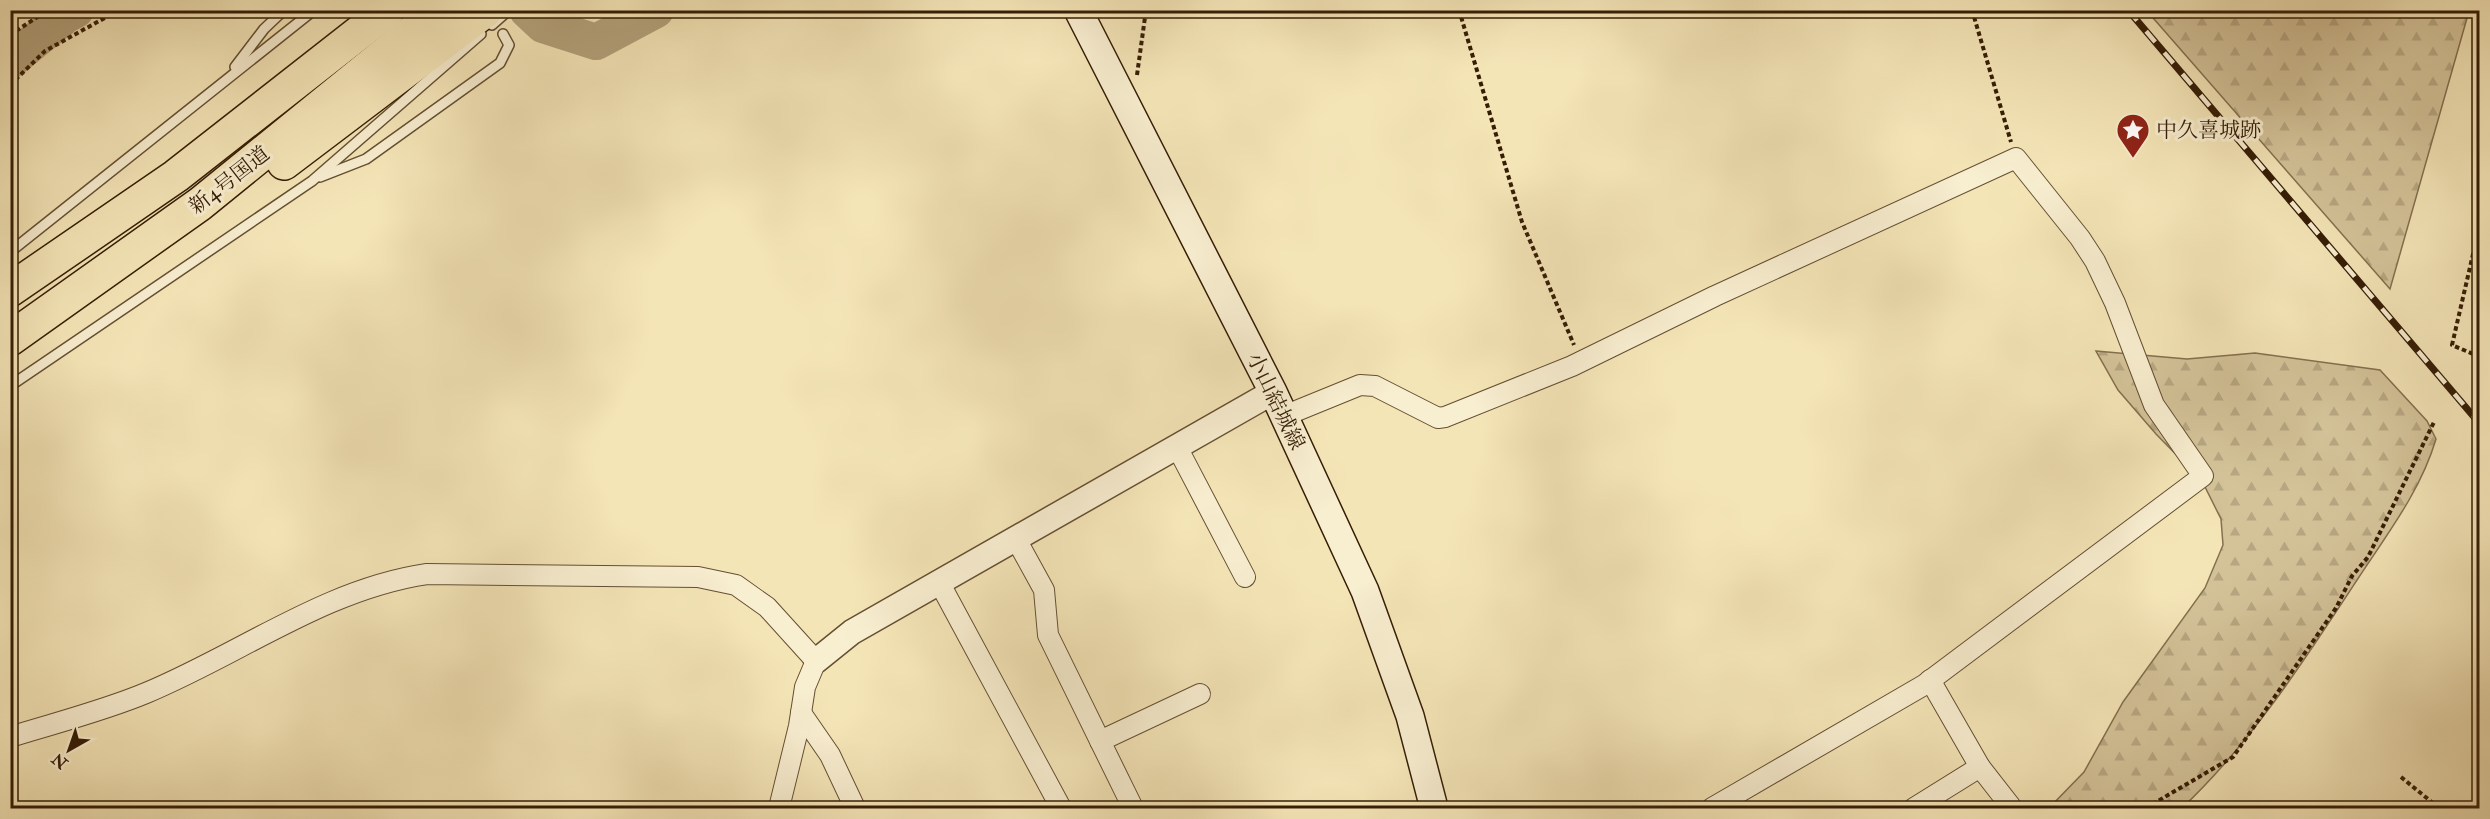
<svg xmlns="http://www.w3.org/2000/svg" width="2490" height="819" font-family="'IM FELL Double Pica','Noto Serif JP',serif">
<style>
.forest{fill:url(#forest-firs);stroke:#84704f;stroke-width:1.5}
.lines{fill:none;stroke-linecap:round;stroke-linejoin:round}
.river{stroke:#b3a17a;stroke-width:36}
.service-casing{stroke:#654f32;stroke-width:12}
.minor-casing{stroke:#654f32;stroke-width:22}
.tertiary-casing{stroke:#654f32;stroke-width:27}
.secondary-casing{stroke:#351d05;stroke-width:30}
.trunk-casing{stroke:#351d05;stroke-width:36}
.path{stroke:#351d05;stroke-width:4;stroke-dasharray:4.5 3;stroke-linecap:butt}
.service{stroke:#f8eed0;stroke-width:9}
.minor{stroke:#f8eed0;stroke-width:20}
.tertiary{stroke:#f8eed0;stroke-width:24}
.secondary{stroke:#f8eed0;stroke-width:27}
.trunk{stroke:#f4e5b7;stroke-width:33}
.rail-casing{stroke:#351d05;stroke-width:7}
.rail{stroke:#f8eed0;stroke-width:4.5;stroke-dasharray:14;stroke-linecap:butt}
.labels{text-anchor:middle;stroke-width:6;stroke-linejoin:round;paint-order:stroke}
.poi-label{font-size:21px;fill:#351d05;stroke:#f8eed0;text-anchor:start}
.street-label{font-size:21px;fill:#351d05;stroke:#f8eed0}
</style>
<defs>
<pattern id="forest-firs" width="22" height="20" patternUnits="userSpaceOnUse" patternTransform="scale(1.5)"><rect width="22" height="20" fill="#d4c399"/><path d="M5 1l3.5 6h-7zM16 11l3.5 6h-7z" fill="#b7a782"/></pattern>
</defs>
<rect width="100%" height="100%" fill="#f4e5b7"/>
<filter id="stains"><feTurbulence type="fractalNoise" baseFrequency=".00333" numOctaves="4"/><feColorMatrix values="0 0 0 0 .2 0 0 0 0 .09 0 0 0 0 .02 0 0 0 .5 -.17"/></filter>
<radialGradient id="worn" r=".72"><stop offset=".6" stop-color="#630" stop-opacity="0"/><stop offset="1" stop-color="#630" stop-opacity=".3"/></radialGradient>
<!-- forest -->
<g class="forest">
<polygon points="2147,11 2469,11 2390,289"/>
<path d="M2096,351L2187,359L2255,353L2380,370L2427,421L2436,439C2421,490 2388,533 2359,577C2306,658 2252,742 2182,808H2049L2084,772L2123,702L2205,588L2223,545L2221,519L2202,481L2156,434L2118,390Z"/>
</g>
<g class="lines">
<!-- river -->
<g class="river">
<polyline points="527,10 543,25 596,42 656,10"/>
<polyline points="10,61 65,16 76,10"/>
</g>
<!-- service casing -->
<g class="service-casing">
<g id="service">
<polyline points="492,25 509,10"/>
<polyline points="235,67 264,29 284,10"/>
<polyline points="320,177 366,159 500,63 509,45 503,34"/>
<polyline points="10,252 314,10"/>
<polyline points="10,386 312,181 481,34"/>
</g>
</g>
<!-- minor casing -->
<g class="minor-casing">
<g id="minor">
<polyline points="1284,416 1360,385 1375,386 1438,418 1445,417 1572,366 1715,296 2016,158 2080,238 2095,261 2115,303 2154,405 2203,476 1924,685 1712,808"/>
<polyline points="1177,447 1245,577"/>
<polyline points="1016,539 1044,590 1048,635 1133,808"/>
<polyline points="939,582 1061,808"/>
<polyline points="1930,680 1980,767 2012,808"/>
<polyline points="801,713 830,755 855,808"/>
<path d="M10,737C55,723 103,711 146,693C240,654 325,589 427,574L698,577L736,585L767,607L816,661L805,687L799,726L779,808"/>
<polyline points="1100,741 1200,694"/>
<polyline points="1914,808 1980,767"/>
</g>
</g>
<!-- tertiary casing -->
<g class="tertiary-casing">
<polyline id="tertiary" points="816,661 852,632 1273,392"/>
</g>
<!-- secondary casing -->
<g class="secondary-casing">
<polyline id="secondary" points="1078,10 1273,392 1365,591 1410,716 1434,808"/>
</g>
<!-- trunk casing -->
<g class="trunk-casing">
<g id="trunk">
<polyline points="284,163 486,10"/>
<polyline points="10,290 176,176 388,10"/>
<polyline points="10,339 200,204 439,10"/>
</g>
</g>
<!-- path -->
<g class="path">
<polyline points="1459,10 1522,222 1574,345"/>
<polyline points="1972,10 2011,142"/>
<polyline points="10,35 48,10"/>
<polyline points="1137,75 1146,10"/>
<polyline points="10,85 45,51 119,10"/>
<polyline points="2480,224 2452,345 2480,357"/>
<polyline points="2401,777 2439,808"/>
<polyline points="2146,808 2233,757 2336,608 2352,576 2368,557 2434,422"/>
</g>
<!-- service -->
<use href="#service" class="service"/>
<!-- minor -->
<use href="#minor" class="minor"/>
<!-- tertiary -->
<use href="#tertiary" class="tertiary"/>
<!-- secondary -->
<use href="#secondary" class="secondary"/>
<!-- trunk -->
<use href="#trunk" class="trunk"/>
<!-- rail casing -->
<g class="rail-casing">
<polyline id="rail" points="2128,10 2480,424"/>
</g>
<!-- rail -->
<use href="#rail" class="rail"/>
</g>
<!-- icons -->
<defs>
<g id="sight-pin" transform="scale(1.725)"><path d="M0 17L-7.5 6A9.5 9.5 0 1 1 7.5 6Z" fill="#8f2418" stroke="#f8eed0"/><path d="M0-6L1.8-2.2L6-1.7L2.9 1.2L3.7 5.4L0 3.3L-3.7 5.4L-2.9 1.2L-6-1.7L-1.8-2.2Z" fill="#fff"/></g>
</defs>
<g fill-rule="evenodd">
<use href="#sight-pin" x="2133" y="130"/>
</g>
<g class="labels">
<!-- poi labels -->
<g class="poi-label">
<text x="2156" y="137">中久喜城跡</text>
</g>
<!-- street labels -->
<g class="street-label">
<text transform="translate(229 180) rotate(-38)" y="7">新4号国道</text>
<text transform="translate(1276 401) rotate(64)" y="7">小山結城線</text>
</g>
</g>
<!-- margin -->
<rect width="2490" height="819" fill="none" stroke="#f4e5b7" stroke-width="36"/>
<rect x="12" y="12" width="2466" height="795" fill="none" stroke="#351d05" stroke-width="3"/>
<rect x="18" y="18" width="2454" height="783" fill="none" stroke="#351d05" stroke-width="1.5"/>
<!-- north arrow -->
<g transform="translate(69 750) rotate(220)" stroke="#f8eed0" stroke-width="4.5" paint-order="stroke">
<path d="M0-4.5L10 22L0 15L-10 22Z" fill="#351d05"/>
<text y="-9" font-size="16" font-weight="bold" text-anchor="middle" fill="#351d05">N</text>
</g>
<rect width="100%" height="100%" filter="url(#stains)"/>
<rect width="100%" height="100%" fill="url(#worn)"/>
</svg>
